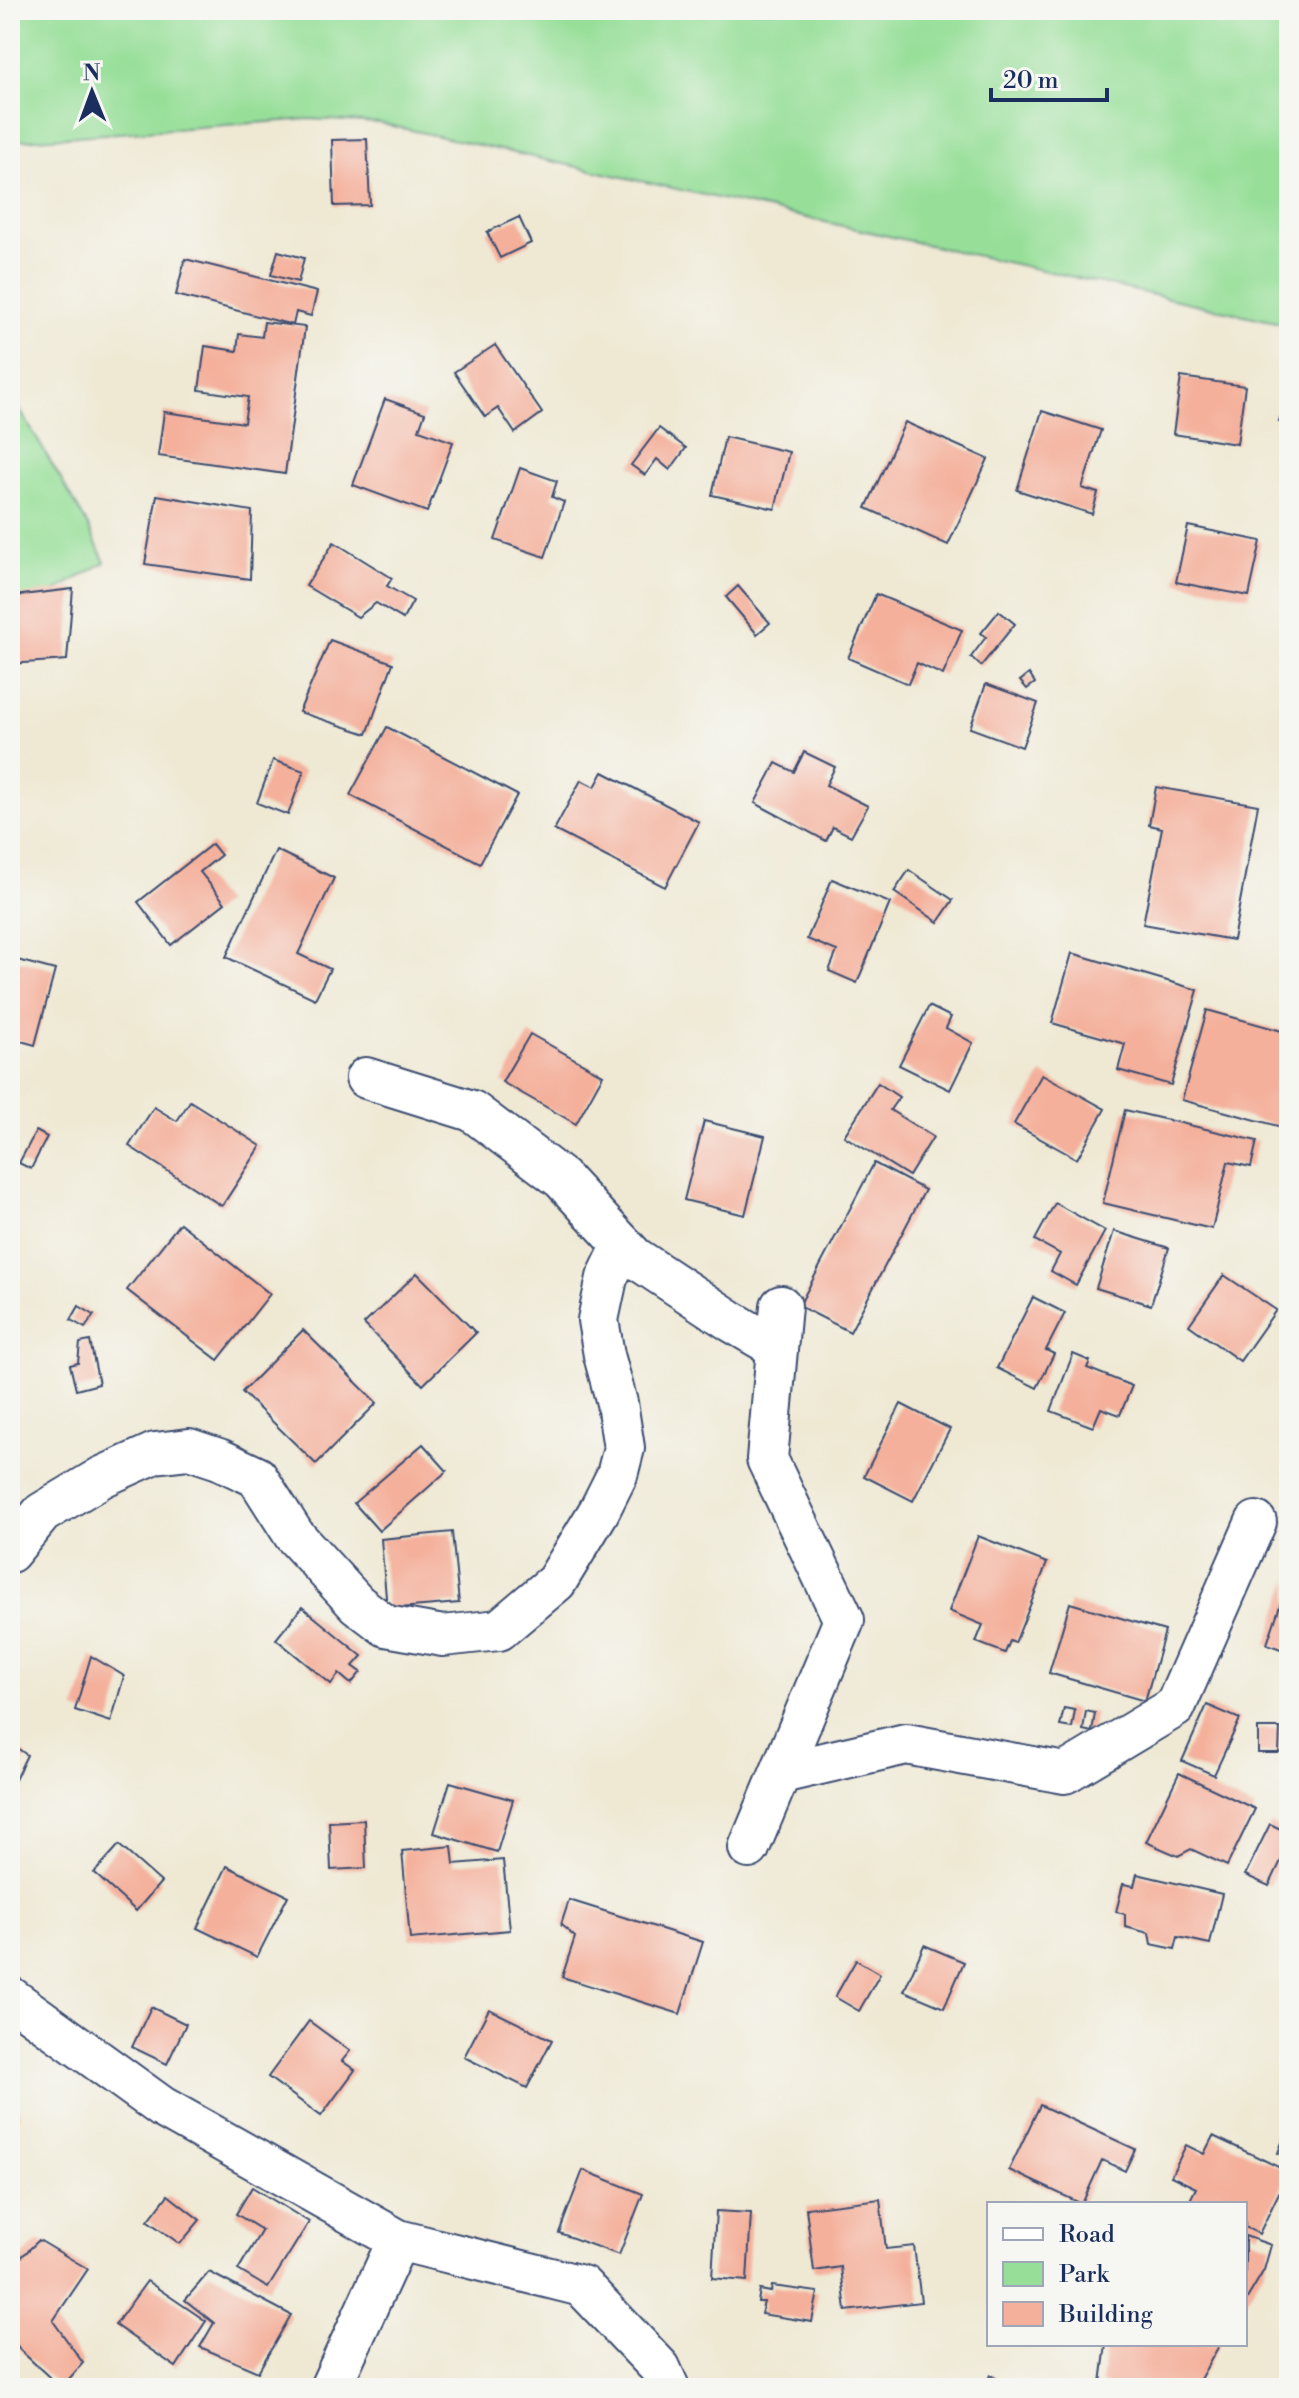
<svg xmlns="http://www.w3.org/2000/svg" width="1299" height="2398" font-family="'Libre Bodoni',serif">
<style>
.green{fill:#97df99;stroke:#59877c;stroke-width:2}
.building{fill:#f4b09b}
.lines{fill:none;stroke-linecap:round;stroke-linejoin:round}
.street-casing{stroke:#3b4b70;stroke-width:44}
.street{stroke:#fff;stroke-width:40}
</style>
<rect width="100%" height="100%" fill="#f6f6f2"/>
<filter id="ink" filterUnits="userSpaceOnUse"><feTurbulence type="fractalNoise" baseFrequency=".0125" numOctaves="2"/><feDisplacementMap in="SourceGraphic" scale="16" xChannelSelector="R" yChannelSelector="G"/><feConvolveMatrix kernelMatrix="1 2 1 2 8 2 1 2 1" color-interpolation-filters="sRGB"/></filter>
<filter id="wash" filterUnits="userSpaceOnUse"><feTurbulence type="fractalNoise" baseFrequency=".006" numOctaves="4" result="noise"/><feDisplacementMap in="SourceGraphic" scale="32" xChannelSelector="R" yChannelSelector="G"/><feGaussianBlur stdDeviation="1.8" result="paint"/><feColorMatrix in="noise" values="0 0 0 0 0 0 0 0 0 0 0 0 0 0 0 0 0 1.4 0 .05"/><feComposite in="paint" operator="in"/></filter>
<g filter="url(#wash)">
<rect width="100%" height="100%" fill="#efe9d4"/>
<!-- green -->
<g class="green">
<polygon points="10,10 1289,10 1289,325 379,123 310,119 10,141"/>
<polygon points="10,393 86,522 105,562 10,617"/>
</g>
<g id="blocks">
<!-- building -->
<g class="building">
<polygon points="367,139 370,205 334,206 332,140"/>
<polygon points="519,217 531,243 500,258 487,232"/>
<polygon points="278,251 304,258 298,282 271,275"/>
<polygon points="185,259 317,292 311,316 296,312 293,325 176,295"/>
<polygon points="264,322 305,327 285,474 158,456 164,412 244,423 248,397 199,390 205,346 237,351 239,334 262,337"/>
<polygon points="495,345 542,413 515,433 498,408 485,417 454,372"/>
<polygon points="1181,377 1245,386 1237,444 1173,434"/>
<polygon points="385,399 425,413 419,430 453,442 427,512 353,485"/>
<polygon points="1042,411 1101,430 1082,488 1098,493 1092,514 1017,490"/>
<polygon points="1282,413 1289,415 1288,423 1279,421"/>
<polygon points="905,422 988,459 948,545 866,508"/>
<polygon points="659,428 686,448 670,470 657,459 645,475 631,465"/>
<polygon points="725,437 789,452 775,509 712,495"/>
<polygon points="520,468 557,481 552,497 564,502 545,557 495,540"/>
<polygon points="157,495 252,511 250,579 145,564"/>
<polygon points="1188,526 1261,541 1249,596 1176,582"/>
<polygon points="334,542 392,578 387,586 413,601 403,619 376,603 358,617 306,586"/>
<polygon points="738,586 770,623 757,634 726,597"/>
<polygon points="73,589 67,660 10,664 14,596"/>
<polygon points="876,594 962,630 943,675 917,663 908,684 848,658"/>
<polygon points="999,611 1015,624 981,666 971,657 986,637 981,633"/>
<polygon points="330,640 393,663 367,734 299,712"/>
<polygon points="1029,674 1035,683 1027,689 1020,681"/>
<polygon points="986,684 1038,703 1022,747 970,728"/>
<polygon points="387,727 517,795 480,863 350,795"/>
<polygon points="804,752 835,767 826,785 868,806 851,836 833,827 826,841 755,803 776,763 794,772"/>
<polygon points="273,760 304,771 288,815 257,803"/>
<polygon points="603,772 699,822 665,887 554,830 581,780 595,787"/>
<polygon points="1156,787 1258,805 1233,940 1143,924 1162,828 1149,825"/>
<polygon points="212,844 221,855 200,872 225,903 171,945 138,902"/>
<polygon points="276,850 334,878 298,954 330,969 315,999 226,957"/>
<polygon points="909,870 953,900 938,922 894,892"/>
<polygon points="832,879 890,903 857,983 829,971 837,951 807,939"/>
<polygon points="1072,953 1198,990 1171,1085 1118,1070 1125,1044 1052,1023"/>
<polygon points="10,958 55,970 35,1045 10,1038"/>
<polygon points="929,1006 951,1017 946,1028 973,1043 950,1090 899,1065"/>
<polygon points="1207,1010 1289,1033 1289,1129 1182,1100"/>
<polygon points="530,1034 603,1075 576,1124 502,1082"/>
<polygon points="1042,1074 1105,1109 1077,1159 1014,1124"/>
<polygon points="878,1083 899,1097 890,1110 933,1137 909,1176 844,1136"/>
<polygon points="190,1101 261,1146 222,1206 129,1146 154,1107 177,1121"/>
<polygon points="1125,1110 1257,1141 1251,1167 1228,1162 1212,1229 1103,1203"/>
<polygon points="704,1121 765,1136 745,1215 684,1200"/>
<polygon points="36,1131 47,1137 31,1169 19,1163"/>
<polygon points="874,1163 925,1190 850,1332 799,1306"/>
<polygon points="1055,1203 1105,1231 1076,1285 1051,1271 1060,1254 1035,1240"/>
<polygon points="180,1223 270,1294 218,1360 127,1290"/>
<polygon points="1114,1231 1169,1248 1151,1305 1096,1288"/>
<polygon points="417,1273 476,1333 423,1385 364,1324"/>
<polygon points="1224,1275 1276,1310 1240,1361 1189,1325"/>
<polygon points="1033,1297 1065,1313 1046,1350 1054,1354 1037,1388 997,1368"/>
<polygon points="79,1306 94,1315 85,1328 71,1320"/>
<polygon points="303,1330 377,1403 316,1464 242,1392"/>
<polygon points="90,1341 99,1384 76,1390 70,1365 78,1363 80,1343"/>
<polygon points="1073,1354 1090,1361 1087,1368 1132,1386 1120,1415 1101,1408 1093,1427 1051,1411"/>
<polygon points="901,1404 950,1429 913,1501 864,1476"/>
<polygon points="423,1444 447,1471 379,1531 354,1503"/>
<polygon points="452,1532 459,1603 387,1609 381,1539"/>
<polygon points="978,1536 1047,1563 1015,1643 1010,1641 1005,1653 976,1642 983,1625 949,1611"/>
<polygon points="1289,1579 1289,1652 1267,1644"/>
<polygon points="1070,1603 1165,1631 1145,1701 1049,1673"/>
<polygon points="302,1607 362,1656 353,1666 361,1672 351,1684 339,1674 331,1684 276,1639"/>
<polygon points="91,1656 124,1676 111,1722 75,1710"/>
<polygon points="1207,1705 1240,1719 1214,1775 1182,1761"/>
<polygon points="1064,1708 1075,1710 1072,1728 1060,1726"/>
<polygon points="1086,1711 1095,1713 1092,1732 1083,1730"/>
<polygon points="1258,1728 1280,1728 1279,1753 1258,1753"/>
<polygon points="10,1743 27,1755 10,1790"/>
<polygon points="1179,1773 1255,1809 1227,1866 1191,1849 1178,1856 1146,1842"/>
<polygon points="450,1782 513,1800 497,1852 434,1833"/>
<polygon points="364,1820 366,1868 331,1870 329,1822"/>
<polygon points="1270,1824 1289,1833 1289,1844 1269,1886 1245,1875"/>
<polygon points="119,1845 161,1882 136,1911 94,1873"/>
<polygon points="452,1846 454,1864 503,1860 510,1930 410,1939 402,1851"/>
<polygon points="227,1866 288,1896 257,1957 197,1928"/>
<polygon points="1137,1874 1222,1894 1210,1944 1178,1937 1175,1949 1151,1944 1149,1933 1125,1927 1125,1914 1116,1912 1123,1884 1134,1886"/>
<polygon points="569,1900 703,1942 680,2014 562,1977 575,1937 561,1925"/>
<polygon points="924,1945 964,1962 944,2008 904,1991"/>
<polygon points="856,1960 880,1974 859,2011 835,1997"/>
<polygon points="151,2007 186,2024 167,2064 132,2047"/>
<polygon points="489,2009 552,2040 527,2088 464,2057"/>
<polygon points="309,2021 350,2051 342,2061 355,2070 321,2116 268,2077"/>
<polygon points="10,2077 11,2077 20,2118 10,2119"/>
<polygon points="1040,2105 1135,2149 1125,2171 1102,2160 1082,2204 1009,2170"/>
<polygon points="1289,2124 1289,2157 1278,2153"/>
<polygon points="1213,2136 1289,2172 1259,2234 1245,2227 1245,2204 1197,2204 1190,2200 1196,2188 1171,2176 1186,2145 1204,2154"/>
<polygon points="583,2170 643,2194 619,2255 559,2233"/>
<polygon points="252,2187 309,2222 268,2288 238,2270 262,2230 236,2214"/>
<polygon points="168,2195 200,2220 180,2244 148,2221"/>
<polygon points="880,2199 886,2249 914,2246 921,2302 846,2311 841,2267 814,2271 806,2208"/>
<polygon points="716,2211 751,2213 747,2281 712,2278"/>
<polygon points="1245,2236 1271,2245 1264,2270 1245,2302"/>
<polygon points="39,2240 88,2269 53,2321 83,2363 61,2388 20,2350 10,2334 10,2268"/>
<polygon points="209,2272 291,2315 258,2372 200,2347 214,2323 185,2300"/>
<polygon points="147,2281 206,2321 176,2367 115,2325"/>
<polygon points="772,2286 818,2292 812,2322 761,2314 764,2302 758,2302 760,2290 771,2292"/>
<polygon points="1106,2344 1220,2344 1195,2388 1111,2388 1101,2383"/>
<polygon points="990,2375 1016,2388 984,2388"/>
</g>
</g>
</g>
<g filter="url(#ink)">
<use href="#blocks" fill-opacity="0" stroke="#3b4b70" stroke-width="2"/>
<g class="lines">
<!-- street casing -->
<g class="street-casing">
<g id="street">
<polyline points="366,1078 472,1111 562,1179 634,1257 731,1321 777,1348"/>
<polyline points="10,1552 42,1513 102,1477 155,1453 189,1449 219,1459 257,1477 294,1535 357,1604 386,1626 443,1636 499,1630 556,1582 599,1511 617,1475 624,1448 617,1403 604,1355 598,1320 607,1278 623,1245"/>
<polyline points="781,1773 906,1744 1065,1773 1175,1707 1256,1522"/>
<polyline points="749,1848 844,1620 767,1459 781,1306"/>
<polyline points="10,1997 162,2107 398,2240 330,2388"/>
<polyline points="398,2240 582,2286 660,2368 669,2388"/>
</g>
</g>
<!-- street -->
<use href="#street" class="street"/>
</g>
</g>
<!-- margin -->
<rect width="1299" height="2398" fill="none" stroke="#f6f6f2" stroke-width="40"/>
<!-- legend -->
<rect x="987" y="2202" width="260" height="144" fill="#f6f6f2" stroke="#9ea6b7" stroke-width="2"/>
<rect x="1003" y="2228" width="40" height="12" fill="#ffffff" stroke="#9ea6b7" stroke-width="2"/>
<text x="1059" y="2242" font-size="24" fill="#1b2f5e">Road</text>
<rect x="1003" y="2262" width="40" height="24" fill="#97df99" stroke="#9ea6b7" stroke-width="2"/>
<text x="1059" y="2282" font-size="24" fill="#1b2f5e">Park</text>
<rect x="1003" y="2302" width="40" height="24" fill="#f4b09b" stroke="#9ea6b7" stroke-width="2"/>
<text x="1059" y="2322" font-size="24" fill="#1b2f5e">Building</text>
<!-- north arrow -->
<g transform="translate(92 92) rotate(359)" stroke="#f6f6f2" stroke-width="6" paint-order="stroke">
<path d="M0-6L14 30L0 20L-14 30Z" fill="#1b2f5e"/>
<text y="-12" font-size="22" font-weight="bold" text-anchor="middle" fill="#1b2f5e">N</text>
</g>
<!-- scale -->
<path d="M991 88v12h116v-12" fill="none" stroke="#1b2f5e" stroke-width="4"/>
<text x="1003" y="88" font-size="24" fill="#1b2f5e" stroke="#f6f6f2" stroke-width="6" paint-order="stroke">20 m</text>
</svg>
